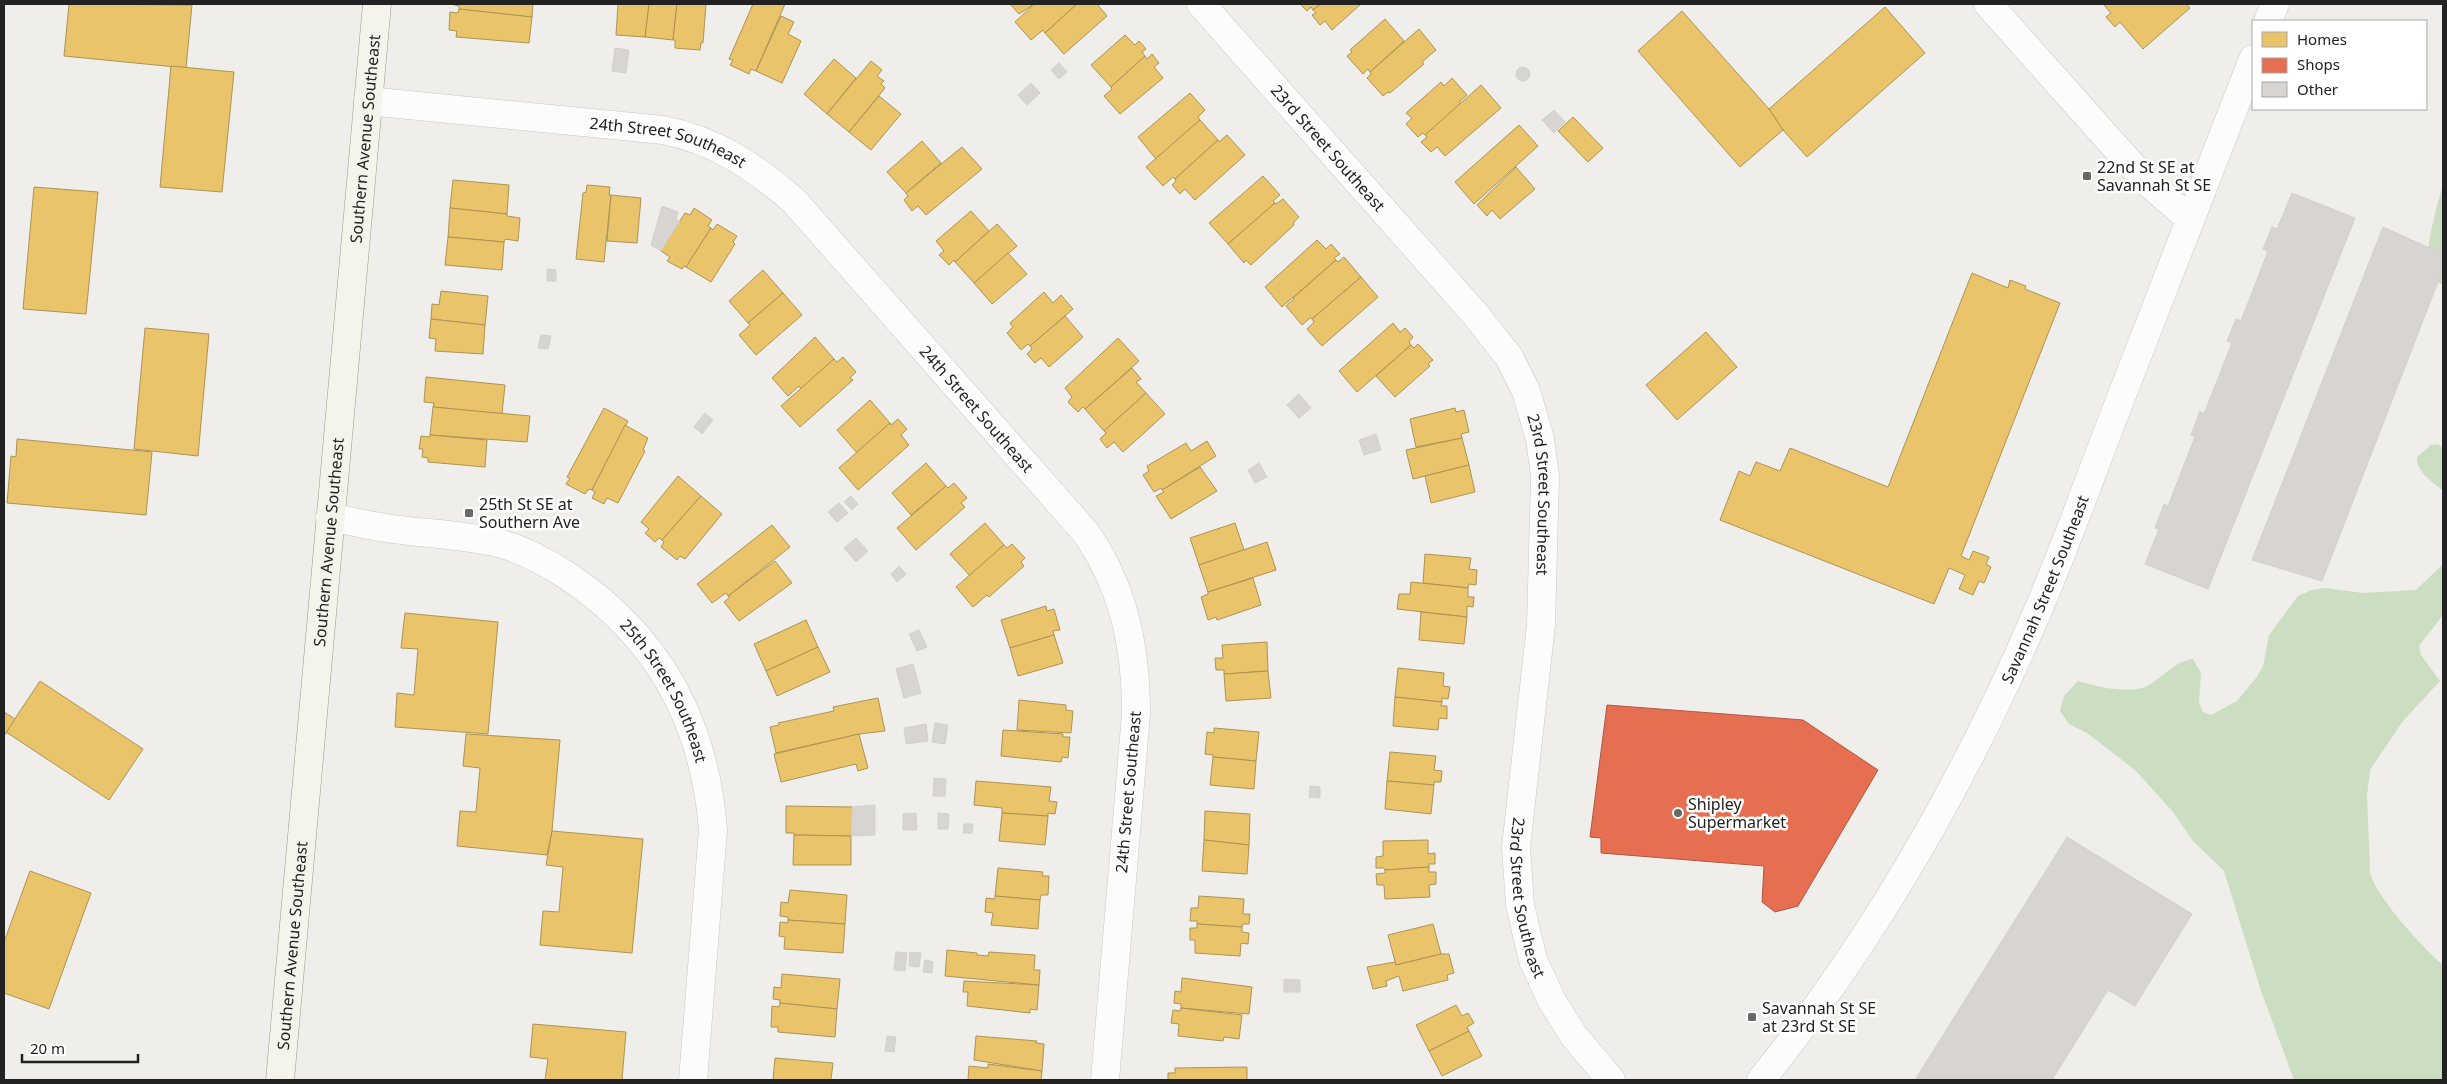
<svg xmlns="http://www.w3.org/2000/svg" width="2447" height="1084" font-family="'Noto Sans',sans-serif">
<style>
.forest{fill:#cbdec1}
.homes{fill:#e9c46a;stroke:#ad9354}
.shops{fill:#e76f51;stroke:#ac5843}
.building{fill:#d7d4d2;stroke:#d3d0cc}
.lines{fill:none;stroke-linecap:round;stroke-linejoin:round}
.minor-casing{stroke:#c9c8c7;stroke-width:29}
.secondary-casing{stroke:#999a82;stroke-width:29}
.minor{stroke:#fdfcfc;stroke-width:28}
.secondary{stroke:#f4f4ed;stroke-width:28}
.poi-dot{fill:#6a6968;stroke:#fff;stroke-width:2}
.labels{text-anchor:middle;stroke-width:5;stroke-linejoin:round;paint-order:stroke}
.street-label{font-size:16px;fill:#222;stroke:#fff}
.poi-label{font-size:16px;fill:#222;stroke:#fff;text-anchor:start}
</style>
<rect width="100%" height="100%" fill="#f0eeeb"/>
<!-- forest -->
<g class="forest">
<path d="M2443,185V285C2438,283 2432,278 2429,273C2422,258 2438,201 2443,185Z"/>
<path d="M2438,444L2443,448V491C2433,482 2416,472 2417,457L2431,445Z"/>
<path d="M2443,564V615L2419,646L2421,655L2440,681L2403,721L2370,770L2367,796L2370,872C2375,896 2423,948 2443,965V1080H2294L2261,991L2224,871L2193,841L2173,812L2135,770L2087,733L2069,724L2060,711L2064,696L2078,681C2096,686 2129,695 2147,686C2163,678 2174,661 2193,659L2201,673L2199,703L2203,712L2211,715L2237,701L2256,678L2263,666L2269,635L2298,596L2311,590L2325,588L2363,593L2416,590Z"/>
</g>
<!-- homes -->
<g class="homes">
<polygon points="69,4 192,5 186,68 64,56"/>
<polygon points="451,4 533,4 532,17 459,9 459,6"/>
<polygon points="618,4 649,4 645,37 616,35"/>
<polygon points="649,4 677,4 673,40 645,37"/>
<polygon points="677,4 706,4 703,43 701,43 700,50 675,48 675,40 673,40"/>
<polygon points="753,4 785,4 756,71 751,69 749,74 730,65 733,60 729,59"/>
<polygon points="1010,4 1034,4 1019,14"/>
<polygon points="1034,4 1077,4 1045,33 1043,30 1031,40 1015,22"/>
<polygon points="1077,4 1097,4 1107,16 1064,54 1045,33"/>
<polygon points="1300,4 1321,4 1313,10 1311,7 1307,11"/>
<polygon points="1321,4 1361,4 1332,30 1325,21 1320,25 1312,15 1316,13 1313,10"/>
<polygon points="2103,4 2186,4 2190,8 2143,49 2120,22 2115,27 2106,17 2111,13"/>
<polygon points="1885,7 1925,53 1807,157 1783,130 1769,109"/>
<polygon points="459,9 532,17 529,43 456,37 457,31 449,30 450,12 458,13"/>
<polygon points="1682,11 1769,109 1783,130 1740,167 1638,51"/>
<polygon points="781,16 794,22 788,34 801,41 782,83 756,71"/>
<polygon points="1385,19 1404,41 1370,72 1368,69 1363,74 1347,56 1352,52 1350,50"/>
<polygon points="1419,29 1436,50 1422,62 1424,64 1390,93 1388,92 1383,96 1367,78 1371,74 1370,72"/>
<polygon points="1125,35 1135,45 1139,41 1146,49 1142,52 1145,56 1111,87 1091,65"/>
<polygon points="1152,54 1159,63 1154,67 1163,78 1120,114 1104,96 1112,89 1111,87 1145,56 1147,59"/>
<polygon points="834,59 856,78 827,114 804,94"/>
<polygon points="871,61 882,70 877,76 884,81 881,84 885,88 849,132 827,114"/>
<polygon points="171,66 234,72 222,192 160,187"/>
<polygon points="1452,78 1467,95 1459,102 1461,104 1425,135 1423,133 1418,137 1406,124 1412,118 1406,113 1441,82 1444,86"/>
<polygon points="1481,85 1501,108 1445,156 1437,147 1431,152 1421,142 1427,137 1425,135"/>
<polygon points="1190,93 1205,110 1198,117 1200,120 1156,159 1138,137"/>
<polygon points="879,96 901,114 871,150 849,132"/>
<polygon points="1573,117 1603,148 1588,162 1558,131"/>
<polygon points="1200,120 1218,140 1175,179 1173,177 1163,186 1146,167"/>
<polygon points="1519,125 1538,146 1474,204 1455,182"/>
<polygon points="1227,135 1245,155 1195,200 1185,189 1180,194 1172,185 1176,181 1175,179 1218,140 1219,142"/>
<polygon points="922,141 941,163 906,193 887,172"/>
<polygon points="962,147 982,169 926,215 918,206 912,211 904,200 908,196 906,193"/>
<polygon points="1516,167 1535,189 1500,219 1492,210 1487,216 1477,205"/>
<polygon points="1263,176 1280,195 1273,201 1275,203 1228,244 1209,223"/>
<polygon points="453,180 509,185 507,214 450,208"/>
<polygon points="587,185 610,187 609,195 611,195 604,262 576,259 583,193 586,192"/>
<polygon points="34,187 98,192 86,314 23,309"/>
<polygon points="611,195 641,198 637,243 607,241"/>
<polygon points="1283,199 1299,217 1293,223 1294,225 1251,265 1246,260 1244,263 1228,244 1275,203 1276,204"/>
<polygon points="450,208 507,214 507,216 520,218 518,241 505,239 504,242 448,237"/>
<polygon points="694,208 712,220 708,226 711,228 686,267 684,266 682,269 667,261 670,257 661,251 685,213 690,215"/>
<polygon points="971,211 989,231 955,262 954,260 949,265 939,255 944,251 936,241"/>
<polygon points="717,224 737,236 733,242 735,244 711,282 686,267 711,228 713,230"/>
<polygon points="997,224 1017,246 974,283 955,262"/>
<polygon points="448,237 504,242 502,270 445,265"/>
<polygon points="1317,240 1326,249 1331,244 1340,254 1334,258 1336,260 1282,307 1265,287"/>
<polygon points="1008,253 1027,274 992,304 974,283"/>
<polygon points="1344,257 1361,277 1312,319 1310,318 1302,325 1286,306 1294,299 1293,298 1336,260 1338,262"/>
<polygon points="763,270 783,293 748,323 729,301"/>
<polygon points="1972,273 2008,288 2010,280 2026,286 2025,289 2060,303 1961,556 1969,560 1973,551 1989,557 1986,564 1991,567 1984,583 1979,581 1973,595 1959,589 1965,575 1949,568 1934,604 1720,520 1739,471 1750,476 1756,462 1780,471 1790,448 1888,487"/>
<polygon points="1361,277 1378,297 1322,346 1307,329 1314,322 1312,319"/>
<polygon points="441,291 488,296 485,325 431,319 432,304 439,305"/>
<polygon points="1044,292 1053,303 1061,295 1073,309 1030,346 1028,344 1021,350 1007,333 1013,327 1010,323"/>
<polygon points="783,293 802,315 756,355 739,335 750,325 748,323"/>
<polygon points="1065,316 1083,337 1049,367 1041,358 1035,363 1027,354 1032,349 1030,346"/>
<polygon points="431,319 485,325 483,354 435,351 436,339 429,338"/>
<polygon points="1393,323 1400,332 1405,328 1413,337 1409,342 1411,345 1357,392 1339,371"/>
<polygon points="145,328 209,334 198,456 134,449"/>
<polygon points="1706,332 1737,367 1677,420 1646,385"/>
<polygon points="815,337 834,359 801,389 799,386 788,396 772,378"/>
<polygon points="1118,338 1139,361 1085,409 1083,407 1078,412 1068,402 1072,397 1065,388"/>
<polygon points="1418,344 1433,360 1428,364 1430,366 1395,397 1376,376 1411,345 1414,348"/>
<polygon points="843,357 856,372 850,378 853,380 800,427 781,406 834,359 837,362"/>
<polygon points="1132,368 1141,379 1136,382 1146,393 1104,431 1085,409"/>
<polygon points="426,377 505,385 502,414 433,407 434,403 424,402"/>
<polygon points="1146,393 1165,414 1123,452 1114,442 1107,448 1100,439 1106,433 1104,431"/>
<polygon points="870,400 890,423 857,453 837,430"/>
<polygon points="433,407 530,416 527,442 430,435"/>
<polygon points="604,408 628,421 592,490 589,489 585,494 566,484 570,478 567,477"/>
<polygon points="1455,408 1456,412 1464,410 1469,432 1461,434 1462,438 1416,447 1410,419"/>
<polygon points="898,419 907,429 901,435 909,445 858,490 839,468 890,423 891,425"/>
<polygon points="625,425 648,438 643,450 645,451 618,503 607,498 604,504 592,498 595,492 592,490"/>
<polygon points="430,435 487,440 485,467 428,462 428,458 422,457 423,449 419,449 421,436 430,437"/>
<polygon points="1462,438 1469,465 1413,479 1406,450"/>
<polygon points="17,439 152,452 146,515 7,503 11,456 16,457"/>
<polygon points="1207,441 1216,456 1162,490 1161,488 1154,492 1143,475 1149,471 1147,466 1186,443 1191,451"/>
<polygon points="926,463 946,486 911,515 892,493"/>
<polygon points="1469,465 1475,492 1431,503 1425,476"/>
<polygon points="1200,467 1217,491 1171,519 1156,496 1164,492 1162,490"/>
<polygon points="678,476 701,496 662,540 659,538 655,542 645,533 649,529 641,522"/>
<polygon points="954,483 967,498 961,503 965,507 916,550 897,528 946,486 948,488"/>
<polygon points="701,496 722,514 685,559 680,556 677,560 661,547 664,542 662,540"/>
<polygon points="985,523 1004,545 970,576 950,554"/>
<polygon points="1235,523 1244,550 1199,565 1190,538"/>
<polygon points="772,525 790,547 728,596 726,593 712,603 697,584"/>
<polygon points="1267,542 1276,570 1208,592 1199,565"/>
<polygon points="1012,544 1025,558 1021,562 1024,566 989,597 987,595 973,607 956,587 1004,545 1007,548"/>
<polygon points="1425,554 1471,558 1469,569 1477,570 1476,585 1469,584 1468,588 1423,583"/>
<polygon points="775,561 792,583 739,621 724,602 730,597 728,596"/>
<polygon points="1253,578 1261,605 1217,620 1216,617 1208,620 1201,597 1208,594 1208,592"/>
<polygon points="1411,582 1468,588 1468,597 1474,597 1473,607 1467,606 1467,617 1397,609 1399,594 1410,594"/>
<polygon points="1046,606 1047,611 1054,609 1060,630 1053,631 1054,635 1010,648 1001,620"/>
<polygon points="1421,612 1467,617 1464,644 1419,640"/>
<polygon points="405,613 498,622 488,734 395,727 397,693 414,695 418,649 401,648"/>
<polygon points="806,620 818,647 766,671 754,644"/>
<polygon points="1054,635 1063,663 1018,676 1010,648"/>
<polygon points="1267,642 1268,671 1224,674 1224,670 1216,670 1215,658 1223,658 1222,645"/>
<polygon points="818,647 830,672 777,696 766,671"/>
<polygon points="1398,668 1444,673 1443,686 1450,687 1448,699 1442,698 1442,702 1395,697"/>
<polygon points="1268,671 1271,698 1226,701 1224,674"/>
<polygon points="40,681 143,749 109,800 6,732"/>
<polygon points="1395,697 1442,702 1441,706 1447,706 1447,719 1439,718 1438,730 1393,726"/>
<polygon points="878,698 885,731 859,734 776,753 770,727 779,725 778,723 834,711 833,707"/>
<polygon points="1019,700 1066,705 1066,710 1073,711 1071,733 1017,730"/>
<polygon points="4,712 15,719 4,736"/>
<polygon points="1214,728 1259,732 1256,761 1213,757 1213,755 1205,754 1207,732 1214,733"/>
<polygon points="1003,730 1063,734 1063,737 1070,737 1068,758 1062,757 1061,762 1001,756"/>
<polygon points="466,734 560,740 552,831 547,855 457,846 460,811 476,812 480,768 463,766"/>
<polygon points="859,734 868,768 858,771 856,764 781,782 774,754"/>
<polygon points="1390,752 1436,756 1434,770 1442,771 1441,782 1434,782 1434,785 1387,781"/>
<polygon points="1213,757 1256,761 1254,789 1210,785"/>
<polygon points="976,781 1051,787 1049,801 1057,802 1055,814 1048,813 1048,816 1002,813 1002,808 974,805"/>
<polygon points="1387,781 1434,785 1431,814 1385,809"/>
<polygon points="786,806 852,807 851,836 794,835 794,833 786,833"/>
<polygon points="1205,811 1250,814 1249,845 1204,840"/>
<polygon points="1002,813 1048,816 1045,845 999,841"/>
<polygon points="552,831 643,839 632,953 540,945 543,911 559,912 563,867 546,865"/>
<polygon points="794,835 851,836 851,865 793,865"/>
<polygon points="1204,840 1249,845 1247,874 1202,871"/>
<polygon points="1428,840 1428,854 1435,853 1435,864 1429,864 1429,867 1385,870 1384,868 1376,868 1376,857 1383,856 1383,841"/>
<polygon points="1429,867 1429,872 1436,872 1436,884 1429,885 1430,897 1385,899 1384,885 1377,885 1376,874 1385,873 1385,870"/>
<polygon points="998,868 1043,872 1042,876 1049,876 1048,895 1041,895 1040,900 995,896"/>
<polygon points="30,871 91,893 49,1009 4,993 4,942"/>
<polygon points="790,890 847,895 845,924 788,920 788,917 780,916 781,902 788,903"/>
<polygon points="995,896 1040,900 1038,929 991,925 993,913 985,912 986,898 995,899"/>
<polygon points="1199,896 1244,899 1243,914 1250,914 1249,924 1243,924 1242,927 1197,924 1197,921 1190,921 1191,908 1198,908"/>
<polygon points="788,920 845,924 843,953 784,949 785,937 779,936 780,922 788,923"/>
<polygon points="1197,924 1242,927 1242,932 1249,933 1248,944 1241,943 1240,956 1195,953 1195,940 1190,940 1190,928 1197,928"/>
<polygon points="1433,924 1441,954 1396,965 1388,935"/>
<polygon points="947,950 977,953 977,955 988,956 989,952 1035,955 1034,970 1040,970 1039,985 945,976"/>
<polygon points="1441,954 1449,954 1454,973 1447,975 1448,980 1403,991 1399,976 1386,981 1387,986 1373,989 1367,967 1395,962 1396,965"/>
<polygon points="782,974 840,979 837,1009 780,1003 780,1000 773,999 774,987 781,988"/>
<polygon points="1182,978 1252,987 1249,1014 1181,1008 1181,1004 1174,1003 1175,991 1181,992"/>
<polygon points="964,981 1039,985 1037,1010 1030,1009 1030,1013 967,1006 968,992 963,992"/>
<polygon points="780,1003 837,1009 835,1037 778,1032 778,1027 771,1027 772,1006 779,1007"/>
<polygon points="1456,1005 1462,1016 1468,1013 1474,1023 1467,1027 1469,1031 1429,1051 1416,1025"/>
<polygon points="1181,1008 1242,1015 1239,1039 1224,1037 1223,1041 1178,1036 1179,1024 1171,1023 1173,1010 1180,1011"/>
<polygon points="533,1024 626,1032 622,1080 545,1080 548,1059 530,1057"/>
<polygon points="1469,1031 1482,1056 1442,1076 1429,1051"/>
<polygon points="976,1036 1037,1041 1036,1043 1044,1044 1042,1071 974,1060"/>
<polygon points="775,1058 833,1063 831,1080 773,1080"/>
<polygon points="988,1064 1042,1071 1041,1080 968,1080 969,1066 988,1068"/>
<polygon points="1247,1067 1247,1080 1168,1080 1168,1073 1175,1073 1175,1068"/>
</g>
<!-- shops -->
<polygon class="shops" points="1607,705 1803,720 1878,770 1798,906 1775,912 1762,902 1764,866 1601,853 1601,838 1590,837"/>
<!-- building -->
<g class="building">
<polygon points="615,48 629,50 626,73 612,71"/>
<polygon points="1059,63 1067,72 1059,79 1051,70"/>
<circle cx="1523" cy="74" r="7"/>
<polygon points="1031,83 1040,93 1027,105 1018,95"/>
<polygon points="1554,110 1565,122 1554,133 1542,120"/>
<polygon points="2292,193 2355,218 2208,589 2145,564 2159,529 2155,528 2164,504 2168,506 2195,437 2191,435 2200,411 2204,414 2232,343 2227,341 2236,319 2241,321 2268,251 2263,249 2272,227 2277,229"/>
<polygon points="662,206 678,212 676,219 680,221 661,251 651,245"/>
<polygon points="2383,227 2443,254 2443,269 2322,581 2252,560"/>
<polygon points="547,269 556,270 556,281 547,281"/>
<polygon points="541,335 551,336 548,349 538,348"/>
<polygon points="1299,394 1311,408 1299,418 1287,405"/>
<polygon points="705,413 713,420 702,434 694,427"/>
<polygon points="1376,434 1381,450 1364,455 1359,440"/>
<polygon points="1259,463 1267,477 1255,483 1248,470"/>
<polygon points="851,496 858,504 852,510 844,502"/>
<polygon points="839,503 848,513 837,522 828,512"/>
<polygon points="856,538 868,551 856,562 844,548"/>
<polygon points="899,566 906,574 897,582 891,574"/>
<polygon points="919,630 927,647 917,651 909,634"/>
<polygon points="913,664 921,693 904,698 896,669"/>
<polygon points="935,723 948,725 945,744 932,742"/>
<polygon points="926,724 928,741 906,744 904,728"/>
<polygon points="934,778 946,779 945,796 933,796"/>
<polygon points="1310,786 1320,787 1320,798 1309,797"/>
<polygon points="875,805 875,835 851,836 852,807"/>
<polygon points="916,813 917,830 903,830 903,814"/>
<polygon points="938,813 949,814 948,829 938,829"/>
<polygon points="964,824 973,824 972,833 963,833"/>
<polygon points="2067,837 2192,914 2135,1006 2108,990 2052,1080 1915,1080"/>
<polygon points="896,952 907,953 905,971 894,970"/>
<polygon points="910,952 921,953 919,967 909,966"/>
<polygon points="925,960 933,962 932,973 923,972"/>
<polygon points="1284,979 1300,980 1300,992 1284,992"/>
<polygon points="887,1036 896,1037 894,1052 885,1051"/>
</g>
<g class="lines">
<!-- minor casing -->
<g class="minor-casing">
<g id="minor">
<path id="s1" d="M1201,4L1475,314L1509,357L1526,391L1540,439L1545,476L1541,625L1516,847L1520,905L1533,960L1552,1001L1574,1036L1611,1080"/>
<polyline points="1988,4 2144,179 2190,219"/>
<polyline points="2268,21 2275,4"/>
<path id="s2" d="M368,101L663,130C715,140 755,167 794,201L1086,533C1124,588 1136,647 1136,714L1105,1080"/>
<path id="s3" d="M330,517C349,521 367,525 386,528C423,534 461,534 498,543C525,550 550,564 572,579C660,639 705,725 713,830L693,1080"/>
<path id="s4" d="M1761,1080C1875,938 1967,777 2039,608C2069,538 2094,466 2122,395C2165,283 2209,171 2253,59"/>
</g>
</g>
<!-- secondary casing -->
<g class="secondary-casing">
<g id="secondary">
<path id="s5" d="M280,1080L377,4"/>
</g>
</g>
<!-- minor -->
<use href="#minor" class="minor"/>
<!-- secondary -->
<use href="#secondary" class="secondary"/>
</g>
<!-- markers -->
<g class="poi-dot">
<rect x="2082" y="171" width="10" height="10" rx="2.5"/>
<rect x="464" y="508" width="10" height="10" rx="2.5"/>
<circle cx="1678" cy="813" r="5"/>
<rect x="1747" y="1012" width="10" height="10" rx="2.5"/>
</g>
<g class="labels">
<!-- street labels -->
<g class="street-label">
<text dy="6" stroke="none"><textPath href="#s5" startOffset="945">Southern Avenue Southeast</textPath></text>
<text dy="6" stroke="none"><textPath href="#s2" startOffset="304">24th Street Southeast</textPath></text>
<text dy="6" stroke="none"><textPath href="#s1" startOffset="192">23rd Street Southeast</textPath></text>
<text dy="6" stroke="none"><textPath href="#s2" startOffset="724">24th Street Southeast</textPath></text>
<text dy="6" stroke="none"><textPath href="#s1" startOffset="612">23rd Street Southeast</textPath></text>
<text dy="6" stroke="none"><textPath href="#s5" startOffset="540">Southern Avenue Southeast</textPath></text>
<text dy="6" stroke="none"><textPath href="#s4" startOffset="569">Savannah Street Southeast</textPath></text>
<text dy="6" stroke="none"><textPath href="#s3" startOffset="401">25th Street Southeast</textPath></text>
<text transform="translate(1128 792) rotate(-85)" y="6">24th Street Southeast</text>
<text dy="6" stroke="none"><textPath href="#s1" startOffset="1018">23rd Street Southeast</textPath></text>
<text dy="6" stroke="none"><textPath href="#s5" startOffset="135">Southern Avenue Southeast</textPath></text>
</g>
<!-- poi labels -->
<g class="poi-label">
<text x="2097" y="173">22nd St SE at<tspan x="2097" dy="18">Savannah St SE</tspan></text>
<text x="479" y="510">25th St SE at<tspan x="479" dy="18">Southern Ave</tspan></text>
<text x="1688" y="810">Shipley<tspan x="1688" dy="18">Supermarket</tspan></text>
<text x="1762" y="1014">Savannah St SE<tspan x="1762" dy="18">at 23rd St SE</tspan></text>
</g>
</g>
<!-- border -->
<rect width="2447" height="1084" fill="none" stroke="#222222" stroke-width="10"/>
<!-- legend -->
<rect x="2252" y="20" width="175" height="90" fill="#ffffff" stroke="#a7a7a7"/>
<rect x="2262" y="32" width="25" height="15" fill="#e9c46a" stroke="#a7a7a7"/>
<text x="2297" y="45" font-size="15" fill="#222222">Homes</text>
<rect x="2262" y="58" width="25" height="15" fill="#e76f51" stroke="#a7a7a7"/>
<text x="2297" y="70" font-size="15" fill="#222222">Shops</text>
<rect x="2262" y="82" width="25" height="15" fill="#d7d4d2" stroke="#a7a7a7"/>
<text x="2297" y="95" font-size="15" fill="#222222">Other</text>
<!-- scale -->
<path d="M22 1054v8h116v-8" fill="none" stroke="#222222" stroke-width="2.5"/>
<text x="30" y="1054" font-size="15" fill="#222222" stroke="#ffffff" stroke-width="4" paint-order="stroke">20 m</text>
</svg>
